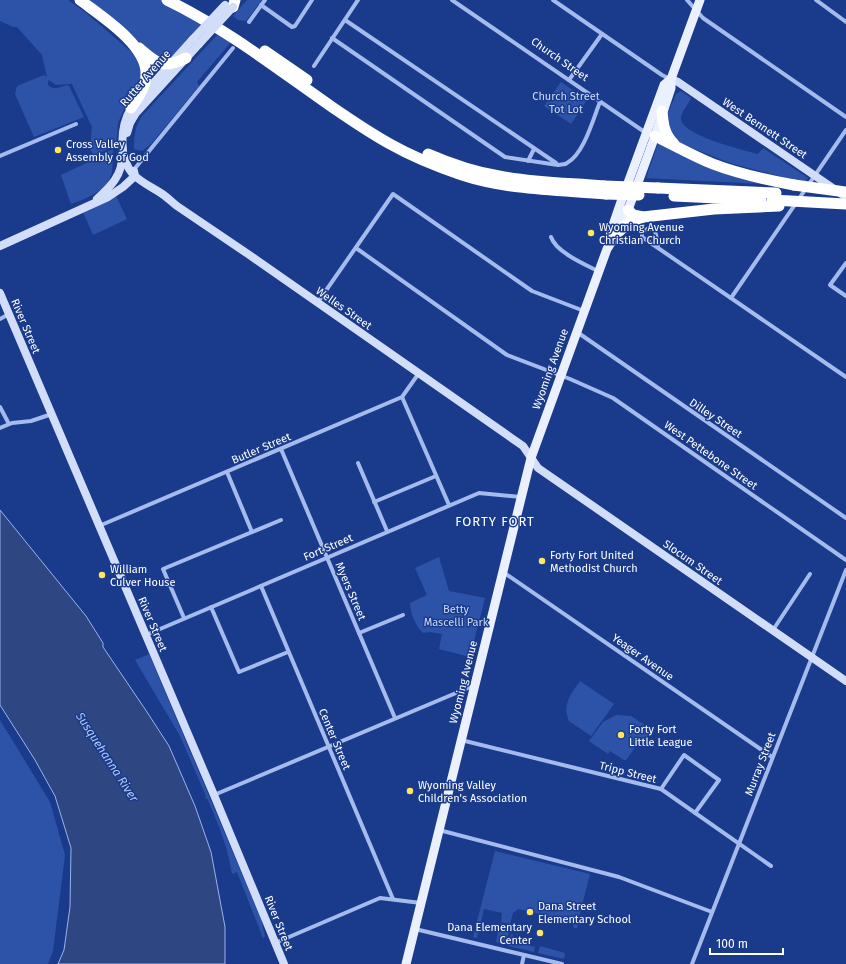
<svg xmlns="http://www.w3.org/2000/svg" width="846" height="964" font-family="'Fira Sans',sans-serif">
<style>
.green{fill:#2d53a9}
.water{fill:#2e4682;stroke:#98b4ef}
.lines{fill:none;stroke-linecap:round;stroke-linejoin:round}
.street{stroke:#a5bbed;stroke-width:4}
.secondary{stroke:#d2ddf9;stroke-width:8}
.primary{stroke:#ebf0ff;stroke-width:9}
.highway{stroke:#fff;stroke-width:11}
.secondary-bridge{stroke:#d2ddf9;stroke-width:8}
.highway-bridge{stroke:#fff;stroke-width:11}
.poi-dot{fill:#ffe861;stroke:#1a3b8b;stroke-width:1.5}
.labels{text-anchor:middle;stroke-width:3;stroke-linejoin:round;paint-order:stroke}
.street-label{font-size:11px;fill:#fff;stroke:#1a3b8b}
.park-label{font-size:11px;fill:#cbd9fa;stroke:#1a3b8b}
.poi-label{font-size:11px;fill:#fff;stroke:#1a3b8b;text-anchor:start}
.water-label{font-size:12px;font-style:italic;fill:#b1c6f4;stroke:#1a3b8b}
.quarter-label{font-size:13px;letter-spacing:1px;fill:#fff;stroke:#1a3b8b}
</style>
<rect width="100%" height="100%" fill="#1a3b8b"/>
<!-- green -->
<g class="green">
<path d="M0,0H68L85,12L136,56L141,71L139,88L125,107L118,123L116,145L94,156L90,149L92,127L72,84L56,85L48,80V85C54,91 60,87 67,85L69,86L84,117L34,137L15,94L17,86L44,75L47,77L42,55L17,27H13L0,21Z"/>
<path d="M85,0H162L202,23C190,35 182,51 167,61L152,55Z"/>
<polygon points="247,0 262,0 246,21 238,20 233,16"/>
<path d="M219,33L231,42L197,82L199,86L151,144L142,151L134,149C134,136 135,127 142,116Z"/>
<polygon points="561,82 587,100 571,124 544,106"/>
<path d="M681,91L691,98C689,104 681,111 681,118C680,135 744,150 758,154L763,148L808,178L805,183L730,163L682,144L673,138L667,121L668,113L676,94Z"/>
<polygon points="659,141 764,184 646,178"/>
<path d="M113,149C112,156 113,164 112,172C108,191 87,198 71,204L61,175L95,159V157Z"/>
<polygon points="116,196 127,219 93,235 83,212"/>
<path d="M439,557L449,591L485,598L470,657L439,649L442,634L430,632L423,633C416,627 410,612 410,603L427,595L415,568Z"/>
<path d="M149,654L261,919L265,937L263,938L237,872L232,874C228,847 218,823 207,798L206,799L205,797L206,796L180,736L135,660Z"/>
<path d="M580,681L614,704L591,736L569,721C562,704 571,694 580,681Z"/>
<polygon points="616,715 631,716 652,730 642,745 636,746 626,760 624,760 610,751 608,754 589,741 603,722"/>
<polygon points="0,720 50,802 65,855 53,951 48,964 0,964"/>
<polygon points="495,851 590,874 578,921 575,921 574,924 578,925 577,928 574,928 572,922 570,921 518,909 513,913 510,924 501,922 502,913 484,909 477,938 473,937"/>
<polygon points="500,923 510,926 506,945 496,942"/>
<polygon points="511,934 513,935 512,940 524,943 524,944 535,947 534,952 508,946"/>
<polygon points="540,946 565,953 564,959 538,953"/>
</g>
<!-- water -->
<polygon class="water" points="0,510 86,616 103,643 103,647 147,712 169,746 195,806 211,852 225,927 225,964 58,964 64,950 70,907 71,848 55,796 35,760 0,705"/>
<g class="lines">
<!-- street -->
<g class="street">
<polyline points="452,0 646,133"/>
<polyline points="553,0 662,75 670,79"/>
<polyline points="687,0 703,18 846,117"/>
<polyline points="816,0 846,22"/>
<polyline points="261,5 292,27 295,26 312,0"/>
<polyline points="345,20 556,163"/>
<polyline points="249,22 265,0"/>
<path d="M332,38L505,157L558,165C561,164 565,165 567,163C584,154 593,119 600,102"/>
<polyline points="314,66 358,0"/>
<polyline points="569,80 602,34"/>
<polyline points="0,156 76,124"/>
<polyline points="528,161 534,149"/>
<polyline points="132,172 233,48"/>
<path d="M551,237C556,252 584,264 598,271"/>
<polyline points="356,248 507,355 570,379 613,398 846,560"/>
<polyline points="658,248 657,239 655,231 649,228 642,232 642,237 846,377"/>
<polyline points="846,263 830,285 846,296"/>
<polyline points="731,298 846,130"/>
<polyline points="318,302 393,194 532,291 584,311"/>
<polyline points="0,319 9,314"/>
<polyline points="577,332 846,518"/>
<polyline points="402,397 449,505"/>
<polyline points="0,407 9,424"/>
<polyline points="0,428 12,423 31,421 52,414"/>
<polyline points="281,449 395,718"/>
<polyline points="358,463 387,531"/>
<polyline points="227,472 252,532"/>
<polyline points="374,502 436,476"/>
<polyline points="99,526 402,397 419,373"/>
<polyline points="503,572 772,757"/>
<polyline points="261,586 393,899"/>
<polyline points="211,607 239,672 288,652"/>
<polyline points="184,618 163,569 281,520"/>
<polyline points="773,630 810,574"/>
<polyline points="359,633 403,615"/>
<polyline points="146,635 479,493 521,497"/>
<polyline points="461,740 661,789 771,866"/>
<polyline points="661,789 684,755 719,780 695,813"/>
<polyline points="214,795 475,685"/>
<polyline points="439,830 619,877 712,912"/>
<polyline points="415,929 562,964"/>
<polyline points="275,943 380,898 421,903"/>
<polyline points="522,964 524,955"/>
<polyline points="692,964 846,570"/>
</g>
<!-- secondary -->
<g class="secondary">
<path d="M193,39L131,108C120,127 118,159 134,175C143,184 156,189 165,196C169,199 173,203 177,206L248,254L523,446L538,468L846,681"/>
<polyline points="671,79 678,82 846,197"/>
<polyline points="127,133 130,123 136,113 199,44"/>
<path d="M97,199C110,187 123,175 122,155"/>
<polyline points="0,246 108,197 123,187 135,176 134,171"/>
<polyline points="0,293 214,795 284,964"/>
</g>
<!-- primary -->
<g class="primary">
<polyline points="609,242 611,231 621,202 664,85 671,79"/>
<polyline points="406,964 531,458 607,249 617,233 628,210 655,136 671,88 671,79 700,0"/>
</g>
<!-- highway -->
<g class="highway">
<path d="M80,0C101,16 147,45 146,74C146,87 138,98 131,108"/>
<path d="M167,0C225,28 279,70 332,107C351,120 370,133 390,144C413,157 438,167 462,175C508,190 558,190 606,194"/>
<polyline points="233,7 235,0"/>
<path d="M139,48C157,63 162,70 186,58"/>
<polyline points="265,51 307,80"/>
<path d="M662,111C663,124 664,134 674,144"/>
<path d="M655,136C674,145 693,156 713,164C739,174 767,180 794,185"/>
<path d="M428,154C451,164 475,172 499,176C534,183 569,183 604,186"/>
<polyline points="658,188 776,193"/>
<polyline points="674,196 761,200"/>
<polyline points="628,210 633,215 643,217 714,209 779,206"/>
<polyline points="617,233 630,222 643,217"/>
</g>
<!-- secondary-bridge -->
<g class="secondary-bridge">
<polyline points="193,39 225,5"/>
<polyline points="199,44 233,7"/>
</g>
<!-- highway-bridge -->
<g class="highway-bridge">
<polyline points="794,185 846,192"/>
<polyline points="604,186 658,188"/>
<polyline points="606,194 639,195"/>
<polyline points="772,200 846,204"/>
</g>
</g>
<!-- markers -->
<g class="poi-dot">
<circle cx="58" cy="150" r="4"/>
<circle cx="591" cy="233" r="4"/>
<circle cx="542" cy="561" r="4"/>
<circle cx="102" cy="575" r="4"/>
<circle cx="621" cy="735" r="4"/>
<circle cx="410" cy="791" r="4"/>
<circle cx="530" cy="912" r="4"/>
<circle cx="540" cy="933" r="4"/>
</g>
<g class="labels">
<!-- street labels -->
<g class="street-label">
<text transform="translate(560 59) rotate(35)" y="4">Church Street</text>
<text transform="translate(145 78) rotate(-49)" y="4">Rutter Avenue</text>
<text transform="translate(765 128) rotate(34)" y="4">West Bennett Street</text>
<text transform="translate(344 308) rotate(35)" y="4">Welles Street</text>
<text transform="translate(26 326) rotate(67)" y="4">River Street</text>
<text transform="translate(550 369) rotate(-70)" y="4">Wyoming Avenue</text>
<text transform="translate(716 418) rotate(34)" y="4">Dilley Street</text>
<text transform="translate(261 448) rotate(-23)" y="4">Butler Street</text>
<text transform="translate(711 455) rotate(35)" y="4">West Pettebone Street</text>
<text transform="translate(328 547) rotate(-23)" y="4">Fort Street</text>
<text transform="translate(693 562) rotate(35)" y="4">Slocum Street</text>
<text transform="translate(351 591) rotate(67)" y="4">Myers Street</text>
<text transform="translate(153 624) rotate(67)" y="4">River Street</text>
<text transform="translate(643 657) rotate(35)" y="4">Yeager Avenue</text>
<text transform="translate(463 682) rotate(-76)" y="4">Wyoming Avenue</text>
<text transform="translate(335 739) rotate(67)" y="4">Center Street</text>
<text transform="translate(760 764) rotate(-69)" y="4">Murray Street</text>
<text transform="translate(628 772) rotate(14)" y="4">Tripp Street</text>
<text transform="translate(279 923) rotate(68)" y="4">River Street</text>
</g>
<!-- park labels -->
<g class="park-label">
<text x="566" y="100">Church Street<tspan x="566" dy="13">Tot Lot</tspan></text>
<text x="456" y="613">Betty<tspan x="456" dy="13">Mascelli Park</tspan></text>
</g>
<!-- poi labels -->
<g class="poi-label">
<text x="66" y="148">Cross Valley<tspan x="66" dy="13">Assembly of God</tspan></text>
<text x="599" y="231">Wyoming Avenue<tspan x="599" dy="13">Christian Church</tspan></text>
<text x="550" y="559">Forty Fort United<tspan x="550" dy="13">Methodist Church</tspan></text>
<text x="110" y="573">William<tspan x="110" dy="13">Culver House</tspan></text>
<text x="629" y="733">Forty Fort<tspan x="629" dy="13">Little League</tspan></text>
<text x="418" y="789">Wyoming Valley<tspan x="418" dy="13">Children's Association</tspan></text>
<text x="538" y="910">Dana Street<tspan x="538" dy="13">Elementary School</tspan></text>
<text x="532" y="931" text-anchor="end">Dana Elementary<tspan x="532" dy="13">Center</tspan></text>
</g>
<!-- water labels -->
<g class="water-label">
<text transform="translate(107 757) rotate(57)" y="4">Susquehanna River</text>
</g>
<!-- quarter labels -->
<g class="quarter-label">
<text x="495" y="526">FORTY FORT</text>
</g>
</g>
<!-- scale -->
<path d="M710 948v6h73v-6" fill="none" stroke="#ffffff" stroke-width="2"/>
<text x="716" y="948" font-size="12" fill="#ffffff" stroke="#1a3b8b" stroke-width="3" paint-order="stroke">100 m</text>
</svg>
